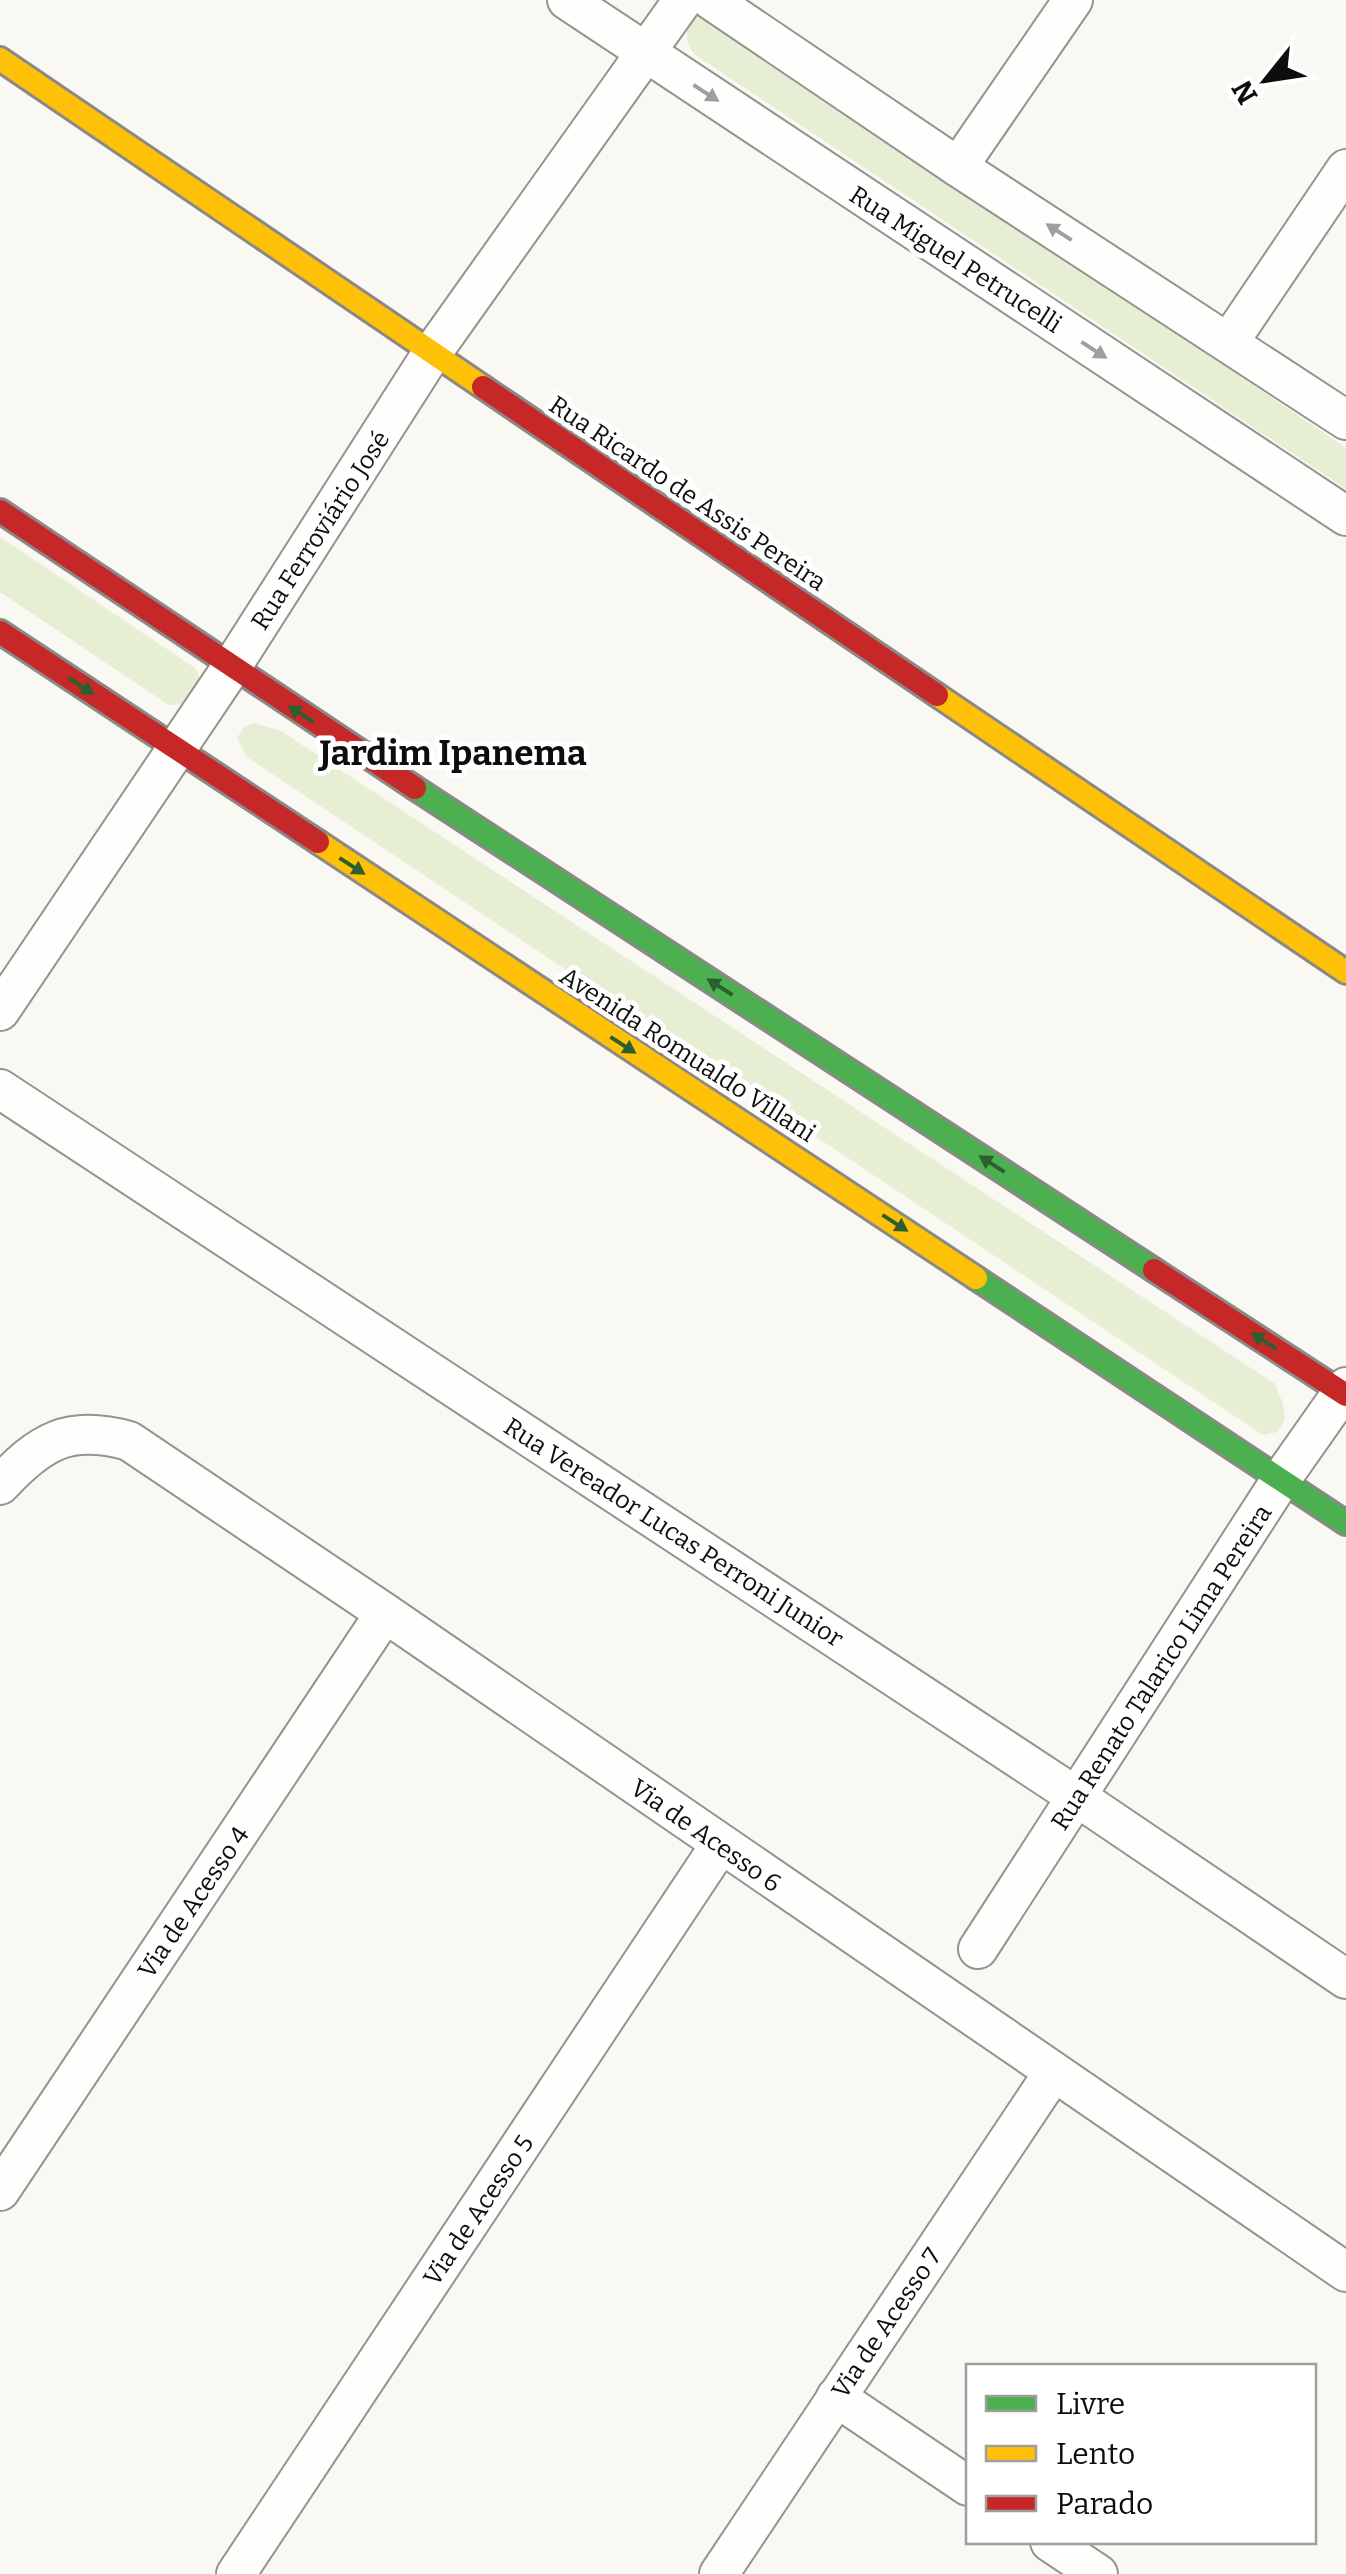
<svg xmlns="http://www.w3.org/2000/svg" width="1346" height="2574" font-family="Bitter,serif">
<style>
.green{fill:#e6eed3}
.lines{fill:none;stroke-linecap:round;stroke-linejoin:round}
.street-casing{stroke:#949390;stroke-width:42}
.fast-casing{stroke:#8a8987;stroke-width:28}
.slow-casing{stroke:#8a8987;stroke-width:28}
.jam-casing{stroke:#8a8987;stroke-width:28}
.street{stroke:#fefefd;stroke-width:38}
.fast{stroke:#4caf50;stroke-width:22}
.slow{stroke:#ffc107;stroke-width:22}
.jam{stroke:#c62828;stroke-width:22}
.oneway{fill:#9e9e9d}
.oneway2{fill:#2c5e2e}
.labels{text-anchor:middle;stroke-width:10;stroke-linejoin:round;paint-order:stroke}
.street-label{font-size:25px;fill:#0d0d0d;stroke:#fff}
.district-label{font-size:35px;font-weight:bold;fill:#0d0d0d;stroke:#fff}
</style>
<rect width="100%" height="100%" fill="#faf8f2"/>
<!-- green -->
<g class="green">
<path d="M703,12L1346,448V489L694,54C681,38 686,22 703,12Z"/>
<polygon points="0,537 195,668 204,686 183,704 169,705 0,592"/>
<polygon points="254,723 281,731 1275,1384 1283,1404 1285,1420 1277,1432 1263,1435 247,757 237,738 244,727"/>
</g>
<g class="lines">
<!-- street casing -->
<g class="street-casing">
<g id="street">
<polyline points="567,0 1346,516"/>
<polyline points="711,0 958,167 1346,420"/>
<polyline points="958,167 1073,0"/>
<polyline points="1229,342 1346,169"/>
<polyline points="0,1011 231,668 432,353 683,0"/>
<polyline points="0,1089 1077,1797 1346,1979"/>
<path d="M0,1485C40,1442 68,1424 129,1441L385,1613L1346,2272"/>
<polyline points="978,1949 1282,1478 1346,1387"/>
<polyline points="0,2191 385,1613"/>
<polyline points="836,2397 968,2486"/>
<polyline points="1050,2542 1098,2574"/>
<polyline points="236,2574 720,1845"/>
<polyline points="719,2574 1053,2073"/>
</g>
</g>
<!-- fast casing -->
<g class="fast-casing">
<g id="fast">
<polyline points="415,788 1154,1270"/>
<polyline points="976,1278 1346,1523"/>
</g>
</g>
<!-- slow casing -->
<g class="slow-casing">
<g id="slow">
<polyline points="0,59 483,387"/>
<polyline points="937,695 1346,972"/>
<polyline points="318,842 976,1278"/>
</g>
</g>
<!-- jam casing -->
<g class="jam-casing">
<g id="jam">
<polyline points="483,387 937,695"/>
<polyline points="0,511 415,788"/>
<polyline points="0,632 318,842"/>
<polyline points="1154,1270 1346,1395"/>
</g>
</g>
<!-- street -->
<use href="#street" class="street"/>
<!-- fast -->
<use href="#fast" class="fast"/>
<!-- slow -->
<use href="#slow" class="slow"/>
<!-- jam -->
<use href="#jam" class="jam"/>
</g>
<!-- one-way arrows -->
<defs><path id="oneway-solid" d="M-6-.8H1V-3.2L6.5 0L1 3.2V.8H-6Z" transform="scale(2.5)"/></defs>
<g class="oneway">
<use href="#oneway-solid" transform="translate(706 93) rotate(33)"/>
<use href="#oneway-solid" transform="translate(1059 232) rotate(-147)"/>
<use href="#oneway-solid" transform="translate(1094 350) rotate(33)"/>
</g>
<g class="oneway2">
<use href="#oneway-solid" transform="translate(81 686) rotate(34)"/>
<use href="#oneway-solid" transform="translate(301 714) rotate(-147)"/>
<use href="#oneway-solid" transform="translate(352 866) rotate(33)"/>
<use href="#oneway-solid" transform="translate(720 987) rotate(-147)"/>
<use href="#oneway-solid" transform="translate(623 1045) rotate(33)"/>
<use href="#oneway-solid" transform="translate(992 1164) rotate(-147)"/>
<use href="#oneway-solid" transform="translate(895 1223) rotate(33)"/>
<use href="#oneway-solid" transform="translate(1264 1341) rotate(-147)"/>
</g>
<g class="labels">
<!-- street labels -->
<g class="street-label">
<text transform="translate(956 259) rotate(33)" y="9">Rua Miguel Petrucelli</text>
<text transform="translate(688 493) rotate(34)" y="9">Rua Ricardo de Assis Pereira</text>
<text transform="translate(320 530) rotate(-57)" y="9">Rua Ferroviário José</text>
<text transform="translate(688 1054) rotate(33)" y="9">Avenida Romualdo Villani</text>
<text transform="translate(674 1532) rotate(33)" y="9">Rua Vereador Lucas Perroni Junior</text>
<text transform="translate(1161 1667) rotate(-57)" y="9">Rua Renato Talarico Lima Pereira</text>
<text transform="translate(706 1835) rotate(35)" y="9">Via de Acesso 6</text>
<text transform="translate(193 1902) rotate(-56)" y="9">Via de Acesso 4</text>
<text transform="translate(478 2210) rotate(-56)" y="9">Via de Acesso 5</text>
<text transform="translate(886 2323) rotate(-56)" y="9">Via de Acesso 7</text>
</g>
<!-- district labels -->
<g class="district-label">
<text x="453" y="765">Jardim Ipanema</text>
</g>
</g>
<!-- legend -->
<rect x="966" y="2364" width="350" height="180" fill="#ffffff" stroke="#9e9e9e" stroke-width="2.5"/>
<rect x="986" y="2396" width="50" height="15" fill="#4caf50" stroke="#9e9e9e" stroke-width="2.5"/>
<text x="1056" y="2414" font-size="30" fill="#0d0d0d">Livre</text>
<rect x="986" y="2446" width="50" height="15" fill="#ffc107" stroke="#9e9e9e" stroke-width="2.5"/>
<text x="1056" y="2464" font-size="30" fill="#0d0d0d">Lento</text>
<rect x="986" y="2496" width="50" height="15" fill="#c62828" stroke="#9e9e9e" stroke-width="2.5"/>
<text x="1056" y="2514" font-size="30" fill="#0d0d0d">Parado</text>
<!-- north arrow -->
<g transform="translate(1266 80) rotate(240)" stroke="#ffffff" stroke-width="8" paint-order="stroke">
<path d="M0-8L18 38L0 25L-18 38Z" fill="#0d0d0d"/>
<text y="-15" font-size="28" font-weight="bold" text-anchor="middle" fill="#0d0d0d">N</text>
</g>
</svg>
